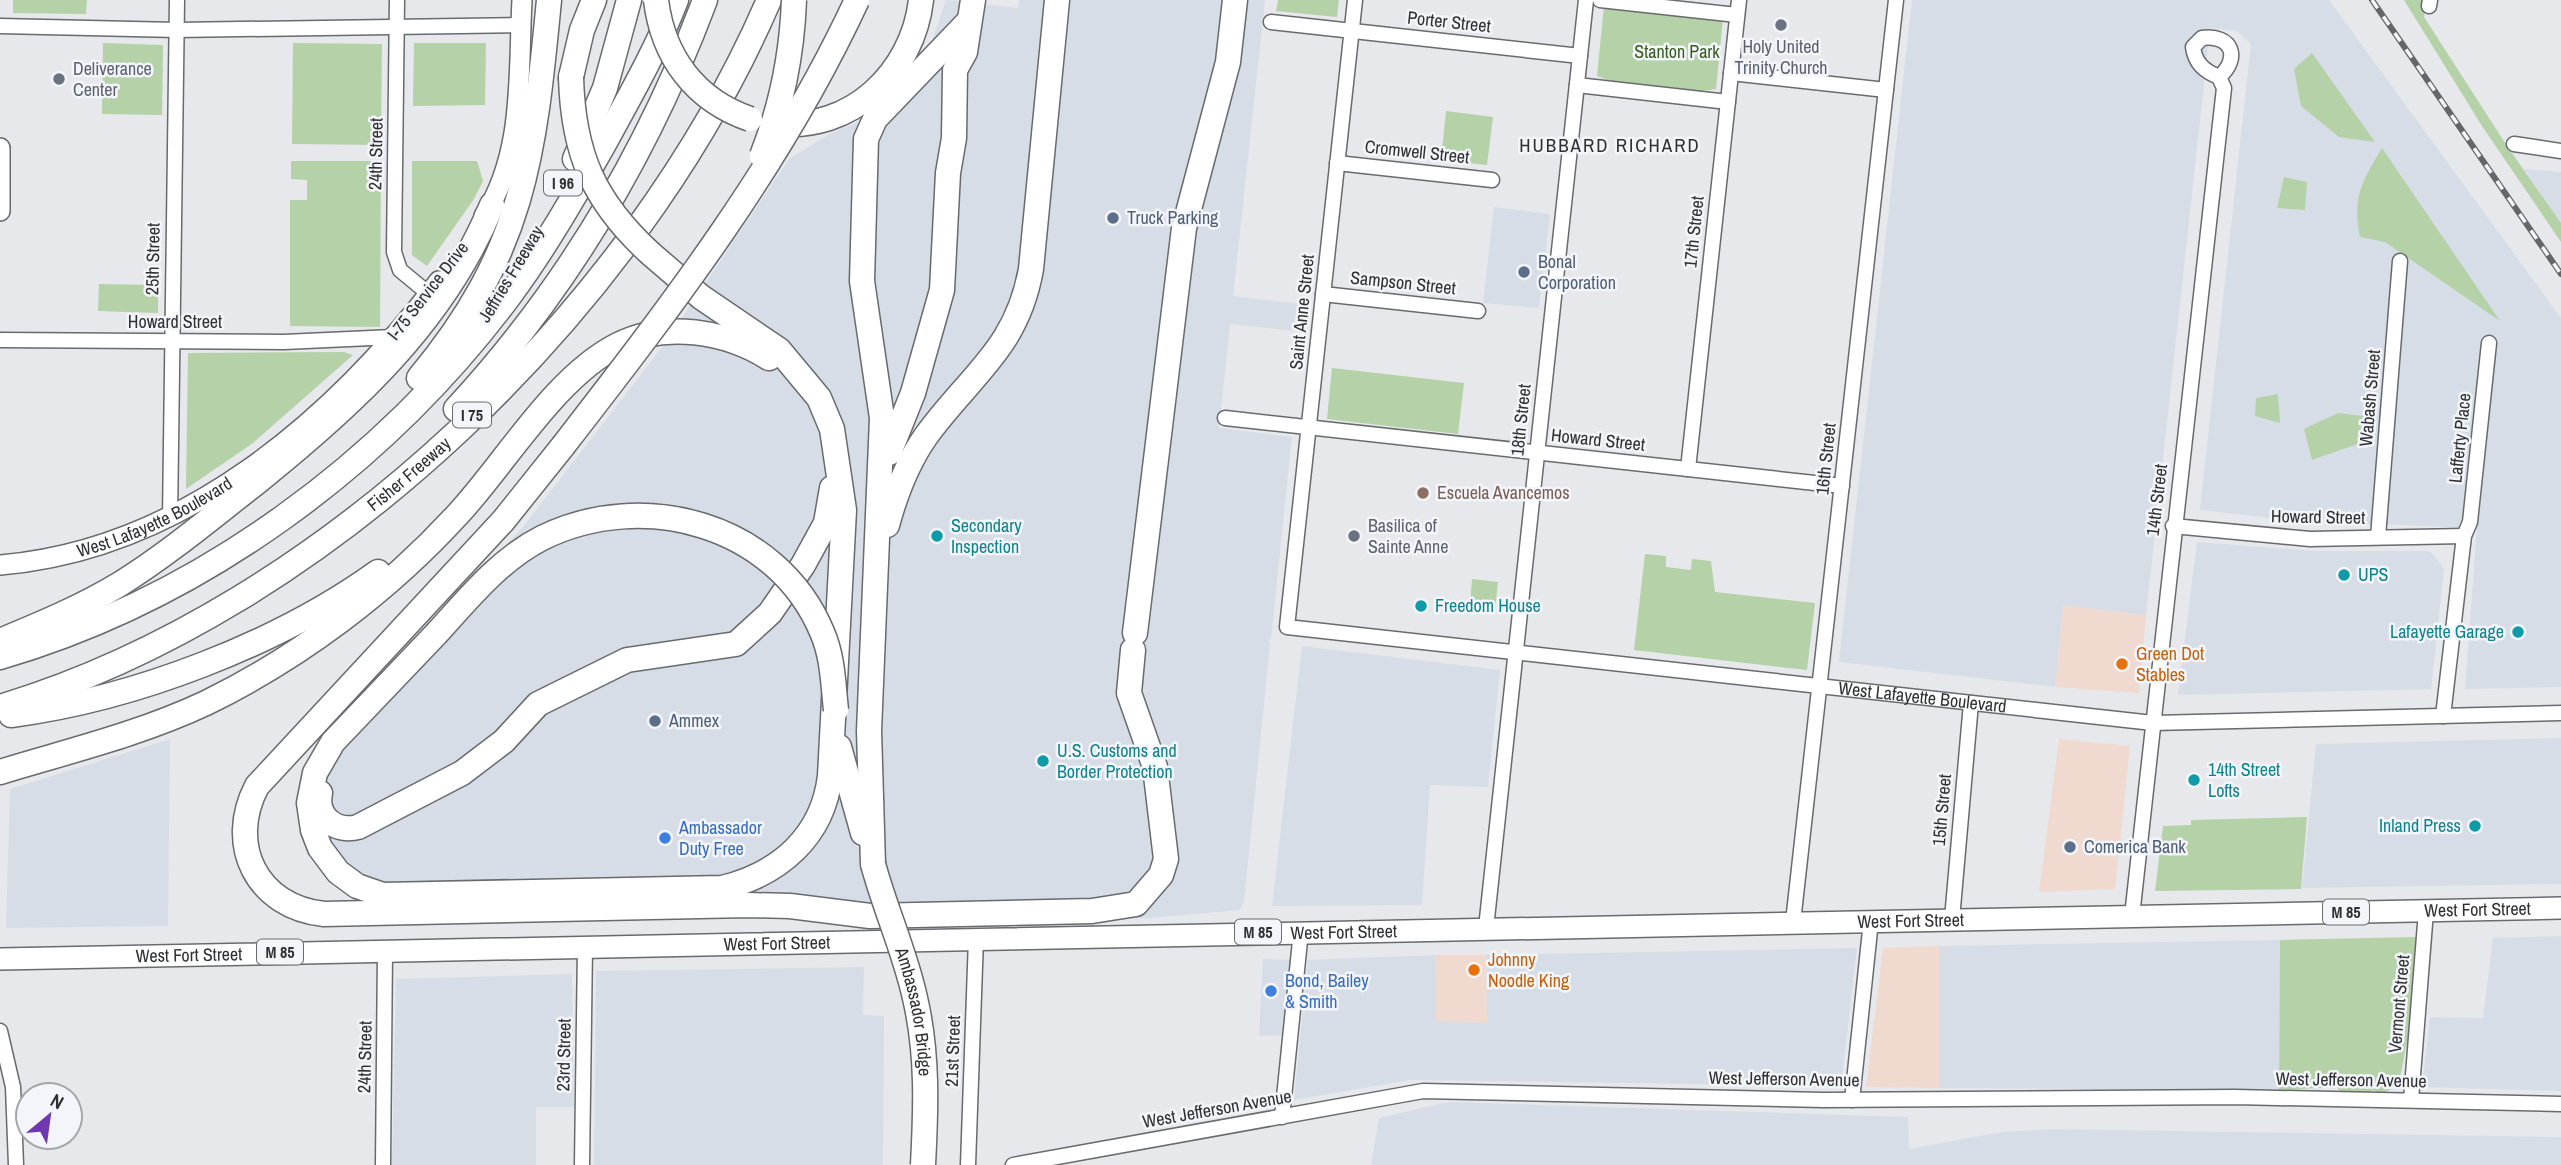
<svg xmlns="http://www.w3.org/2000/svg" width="2561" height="1165" font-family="'Archivo Narrow',sans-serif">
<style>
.commercial{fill:#f0d9ce}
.built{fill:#d7dde7}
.green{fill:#b5d1a7}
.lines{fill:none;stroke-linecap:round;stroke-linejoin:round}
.street-casing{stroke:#686a6e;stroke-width:17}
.secondary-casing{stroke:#686a6e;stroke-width:22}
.primary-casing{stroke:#686a6e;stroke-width:24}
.highway-casing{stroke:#686a6e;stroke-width:27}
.street{stroke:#fff;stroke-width:14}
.secondary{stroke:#fff;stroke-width:19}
.primary{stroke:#fff;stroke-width:21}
.highway{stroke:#fff;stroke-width:24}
.rail-casing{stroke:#646668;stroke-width:6}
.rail{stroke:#f3f5fa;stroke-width:3.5;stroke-dasharray:10;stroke-linecap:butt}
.highway-bridge-casing{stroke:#686a6e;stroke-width:27;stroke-linecap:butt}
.highway-bridge{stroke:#fff;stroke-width:24}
.worship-dot{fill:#6b7280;stroke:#f3f5fa;stroke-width:2.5}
.service-dot{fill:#5c6f8a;stroke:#f3f5fa;stroke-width:2.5}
.education-dot{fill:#8d6e63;stroke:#f3f5fa;stroke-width:2.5}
.culture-dot{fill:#0f9aa8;stroke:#f3f5fa;stroke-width:2.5}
.food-dot{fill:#e8710a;stroke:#f3f5fa;stroke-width:2.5}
.shop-dot{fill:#3f7fe0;stroke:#f3f5fa;stroke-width:2.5}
.labels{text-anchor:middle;stroke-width:5;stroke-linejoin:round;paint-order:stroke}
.shield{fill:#f3f5fa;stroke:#6a6b6e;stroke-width:2}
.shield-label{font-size:16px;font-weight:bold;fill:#2f3032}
.street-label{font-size:18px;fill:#2f3032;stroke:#f3f5fa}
.worship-label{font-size:18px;fill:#5b616d;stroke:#f3f5fa;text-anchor:start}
.park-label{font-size:18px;fill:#365c1d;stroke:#f3f5fa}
.service-label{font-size:18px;fill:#4e5e75;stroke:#f3f5fa;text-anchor:start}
.education-label{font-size:18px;fill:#785e54;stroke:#f3f5fa;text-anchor:start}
.culture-label{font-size:18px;fill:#0d838f;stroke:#f3f5fa;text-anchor:start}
.food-label{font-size:18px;fill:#c56008;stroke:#f3f5fa;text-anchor:start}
.shop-label{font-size:18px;fill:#366cbe;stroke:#f3f5fa;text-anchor:start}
.neighbourhood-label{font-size:19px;letter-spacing:2px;fill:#2f3032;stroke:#f3f5fa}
</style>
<rect width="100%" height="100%" fill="#e6e8ec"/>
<!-- commercial -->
<g class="commercial">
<polygon points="2063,605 2146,615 2139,693 2055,687"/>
<polygon points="2059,739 2130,746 2115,889 2039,892"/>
<polygon points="1939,946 1939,1088 1866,1087 1883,948"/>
<polygon points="1435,955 1486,955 1488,1023 1435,1021"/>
</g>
<!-- built -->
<g class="built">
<polygon points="946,0 1018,8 1019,0 1265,0 1233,296 1307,305 1304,332 1230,324 1219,428 1292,437 1271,639 1268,639 1270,644 1244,902 1239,910 1151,918 865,925 760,899 391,906 315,858 328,733 523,527 663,346 789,159 831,133 868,118 928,52"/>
<polygon points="1912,0 2329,0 2561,318 2561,687 2465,689 2477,528 2297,521 2200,510 2251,44 2237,31 2210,28 2146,615 2063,605 2055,687 1839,662"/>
<polygon points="2524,169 2561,172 2561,223"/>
<polygon points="1494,207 1550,214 1539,308 1483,303"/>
<polygon points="2197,542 2315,551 2428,551 2433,554 2444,569 2431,689 2178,695"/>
<polygon points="1302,646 1500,670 1488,787 1430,785 1422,905 1272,906"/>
<polygon points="2561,738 2561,884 2302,888 2316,744"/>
<polygon points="170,739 168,926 6,928 10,789"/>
<polygon points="2561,936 2561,1091 2422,1087 2430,1017 2483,1018 2493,938"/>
<polygon points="2280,940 2279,1090 1939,1088 1939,946"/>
<polygon points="1857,948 1841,1086 1410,1080 1294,1100 1308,960 1435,955 1436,1021 1487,1023 1486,955"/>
<polygon points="1263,959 1291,960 1283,1035 1259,1036"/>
<polygon points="864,967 863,1015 884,1016 883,1165 594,1165 596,971"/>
<polygon points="572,974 574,1107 536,1107 536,1165 392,1165 396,979"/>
<polygon points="1448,1102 1908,1117 1909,1149 2001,1132 2053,1129 2561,1137 2561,1165 1371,1165 1379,1118"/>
</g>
<!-- green -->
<g class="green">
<polygon points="13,0 87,0 86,14 13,13"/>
<polygon points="1278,0 1339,0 1337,17 1276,11"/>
<polygon points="2404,0 2427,0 2424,17 2507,146 2561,223 2561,242 2482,126"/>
<path d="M1604,6L1723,19L1716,89C1680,96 1630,90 1597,76Z"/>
<polygon points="103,43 163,45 162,115 102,114"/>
<polygon points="293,43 382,44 381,145 292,144"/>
<polygon points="414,43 486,43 485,105 413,106"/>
<polygon points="2312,53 2375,142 2339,137 2301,106 2294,69"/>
<polygon points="1446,111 1493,117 1487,165 1441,160"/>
<path d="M2382,148L2500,321L2385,242L2360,237C2352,198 2362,181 2382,148Z"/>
<polygon points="291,161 381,161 380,327 290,326 290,200 307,200 307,180 291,179"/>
<polygon points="412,161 477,161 483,181 474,199 427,266 412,255"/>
<polygon points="2284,177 2307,182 2305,210 2277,208"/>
<polygon points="99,284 158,285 158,313 98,311"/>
<polygon points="344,352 353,355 253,443 186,489 188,353"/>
<polygon points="1332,368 1464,383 1458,434 1327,419"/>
<polygon points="2278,394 2280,423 2255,416 2256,398"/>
<polygon points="2338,413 2370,417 2369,440 2312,460 2304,429"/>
<polygon points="1645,554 1666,556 1666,567 1691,570 1692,559 1711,561 1715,592 1815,603 1807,670 1634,650"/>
<polygon points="1472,579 1498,582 1495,609 1470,606"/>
<polygon points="2307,817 2301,889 2155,891 2163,826 2191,825 2191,820"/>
<path d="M2418,937L2411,997L2415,1000L2399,1083C2391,1089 2383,1097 2373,1090L2368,1093H2341L2337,1087L2279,1090L2280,940Z"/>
</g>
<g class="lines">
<!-- street casing -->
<g class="street-casing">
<g id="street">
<polyline points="397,0 394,252 400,270 429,294"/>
<path id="s1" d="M1355,0L1287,627L2153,723L2561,713"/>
<polyline points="1600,0 1737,15"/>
<polyline points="2429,6 2430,0"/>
<polyline points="1271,22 1580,56"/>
<polyline points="0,26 177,30 520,25"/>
<polyline points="1731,73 1886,90"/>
<polyline points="1577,85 1728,102"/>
<polyline points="2514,144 2561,151"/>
<polyline points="1337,163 1492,180"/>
<polyline points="1323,294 1478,311"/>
<polyline points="0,340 284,342 393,337"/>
<polyline points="1225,418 1842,486"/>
<polyline points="1688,469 1739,0"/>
<polyline points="170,519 177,0"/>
<polyline points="2173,526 2310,539 2464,536"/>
<polyline points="2378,537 2400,261"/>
<polyline points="2443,716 2464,536 2470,522 2489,343"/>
<path d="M2132,916L2224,88L2219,77C2204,71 2195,63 2193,47L2202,38C2232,34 2241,58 2219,77"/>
<polyline points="1952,919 1971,703"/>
<polyline points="1793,922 1896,0"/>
<polyline points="1486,928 1586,0"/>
<polyline points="0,1031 13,1087 16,1165"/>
<polyline points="1852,1100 1871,921"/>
<polyline points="2411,1100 2426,911"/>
<polyline points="1282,1117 1301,931"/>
<polyline points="383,1165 385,950"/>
<polyline points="582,1165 585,946"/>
<polyline points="968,1165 976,938"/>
<polyline points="1013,1165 1423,1091 1824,1100 2235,1097 2561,1104"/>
</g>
</g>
<!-- secondary casing -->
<g class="secondary-casing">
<g id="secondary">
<polyline points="0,148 0,211"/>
<path d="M484,216C525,152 518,73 522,0"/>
<path id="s2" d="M0,565C182,550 332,421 439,281"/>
</g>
</g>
<!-- primary casing -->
<g class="primary-casing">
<g id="primary">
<path id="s3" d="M0,959L2561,908"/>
</g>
</g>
<!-- highway casing -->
<g class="highway-casing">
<g id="highway">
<polyline points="571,77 582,30 594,0"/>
<path d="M775,123C851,133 913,72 921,0"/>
<polyline points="575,159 605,88 629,0"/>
<path d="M419,378C524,252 534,157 549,0"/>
<path d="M456,409C566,290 648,152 705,0"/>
<path d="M563,446L503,521L257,786C226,845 257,907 324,914L748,905L790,906L870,916L1092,911L1136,904L1161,875L1166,859L1155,767L1129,693L1133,650"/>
<polyline points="889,453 913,393 942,290 948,173 954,138 955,70 965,52 973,0"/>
<path d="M887,525C896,492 907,463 926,436C970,375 1017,349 1031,269L1057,0"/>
<polyline points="1135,633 1184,228 1228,62 1235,0"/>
<path d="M436,634L333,742L315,773L309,803L313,830L320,848L338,872L357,886L383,895L722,888C780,874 823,836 830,776L844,510L832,429L819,398L779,350L701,297L651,254"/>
<path d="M0,641C41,624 82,607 120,584C168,554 212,517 257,482C353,405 444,322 492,205"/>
<path d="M0,657C202,598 385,463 510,295C546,246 575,195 605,142C630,96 657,49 676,0"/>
<path id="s4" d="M0,707C324,610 636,309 769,0"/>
<path d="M11,715C134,699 278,644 378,572"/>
<polyline points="839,747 863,833"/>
<path d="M0,772C69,751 140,734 206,703C300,657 388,591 459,513C506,462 555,377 618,345C665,321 726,331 769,358"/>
<path d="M320,793C315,817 336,833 358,827L462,773L504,741L538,704L627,660L736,644L770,613L803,565L826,523L832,488"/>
<polyline points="873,864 869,731 882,418 862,281 866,139 875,119 969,21"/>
</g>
</g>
<!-- street -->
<use href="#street" class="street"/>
<!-- secondary -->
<use href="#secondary" class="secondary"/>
<!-- primary -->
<use href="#primary" class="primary"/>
<!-- highway -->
<use href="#highway" class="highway"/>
<!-- rail casing -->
<g class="rail-casing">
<polyline id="rail" points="2372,0 2561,274"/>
</g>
<!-- rail -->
<use href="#rail" class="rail"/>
<!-- highway-bridge casing -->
<g class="highway-bridge-casing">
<g id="highway-bridge">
<path d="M656,0C663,57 695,100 750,119"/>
<path d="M571,77C573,154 594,202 651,254"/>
<path d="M762,156C782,105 792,55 794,0"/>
<path d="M563,446C673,304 781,164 857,0"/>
<path d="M436,634C468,599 499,560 542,538C643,488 777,524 822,632C833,657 833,683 836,710"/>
<path id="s5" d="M873,864C885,909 905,952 915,998C928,1054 926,1108 923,1165"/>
</g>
</g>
<!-- highway-bridge -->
<use href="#highway-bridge" class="highway-bridge"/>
</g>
<!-- markers -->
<g class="worship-dot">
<circle cx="1781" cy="25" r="7"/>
<circle cx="59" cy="79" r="7"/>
<circle cx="1354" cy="536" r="7"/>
</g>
<g class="service-dot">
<circle cx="1113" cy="218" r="7"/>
<circle cx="1524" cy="272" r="7"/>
<circle cx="655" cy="721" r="7"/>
<circle cx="2070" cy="847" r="7"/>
</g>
<circle class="education-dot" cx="1423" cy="493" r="7"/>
<g class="culture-dot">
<circle cx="937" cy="536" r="7"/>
<circle cx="2344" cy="575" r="7"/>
<circle cx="1421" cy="606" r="7"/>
<circle cx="2518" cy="632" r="7"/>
<circle cx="1043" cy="761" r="7"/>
<circle cx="2194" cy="780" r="7"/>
<circle cx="2475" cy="826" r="7"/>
</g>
<g class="food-dot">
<circle cx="2122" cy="664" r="7"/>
<circle cx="1474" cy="970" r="7"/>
</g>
<g class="shop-dot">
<circle cx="665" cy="838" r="7"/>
<circle cx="1271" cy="991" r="7"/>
</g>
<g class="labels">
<!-- shield labels -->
<g class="shield">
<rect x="544" y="170.5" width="38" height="25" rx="5"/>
<rect x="453" y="402.5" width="38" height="25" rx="5"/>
<rect x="2323" y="899.5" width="46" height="25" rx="5"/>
<rect x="1235" y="919.5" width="46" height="25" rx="5"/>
<rect x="257" y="939.5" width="46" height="25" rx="5"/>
</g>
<g class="shield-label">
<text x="563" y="189">I 96</text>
<text x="472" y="421">I 75</text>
<text x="2346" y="918">M 85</text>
<text x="1258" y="938">M 85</text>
<text x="280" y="958">M 85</text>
</g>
<!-- street labels -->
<g class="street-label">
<text transform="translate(1449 22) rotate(6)" y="6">Porter Street</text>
<text transform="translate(1417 152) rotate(6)" y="6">Cromwell Street</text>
<text transform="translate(376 154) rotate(-89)" y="6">24th Street</text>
<text transform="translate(1694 232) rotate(-84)" y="6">17th Street</text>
<text transform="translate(153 259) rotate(-89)" y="6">25th Street</text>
<text transform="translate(511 274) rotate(-59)" y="6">Jeffries Freeway</text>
<text transform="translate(1403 283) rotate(6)" y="6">Sampson Street</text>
<text transform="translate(428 291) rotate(-52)" y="6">I-75 Service Drive</text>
<text transform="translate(1302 312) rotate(-84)" y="6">Saint Anne Street</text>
<text x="175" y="328">Howard Street</text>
<text transform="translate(2370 398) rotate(-85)" y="6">Wabash Street</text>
<text transform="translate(1521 420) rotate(-84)" y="6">18th Street</text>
<text transform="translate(2460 438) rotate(-84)" y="6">Lafferty Place</text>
<text transform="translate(1598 440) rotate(6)" y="6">Howard Street</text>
<text transform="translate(1826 459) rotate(-84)" y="6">16th Street</text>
<text dy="6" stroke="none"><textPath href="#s4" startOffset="474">Fisher Freeway</textPath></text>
<text transform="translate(2157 500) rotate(-83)" y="6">14th Street</text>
<text dy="6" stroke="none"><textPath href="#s2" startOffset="163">West Lafayette Boulevard</textPath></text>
<text transform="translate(2318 517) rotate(1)" y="6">Howard Street</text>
<text dy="6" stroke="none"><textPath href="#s1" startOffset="1270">West Lafayette Boulevard</textPath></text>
<text transform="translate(1942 810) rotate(-85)" y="6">15th Street</text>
<text dy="6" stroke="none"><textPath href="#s3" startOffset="2478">West Fort Street</textPath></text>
<text dy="6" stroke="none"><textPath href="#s3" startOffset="1911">West Fort Street</textPath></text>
<text dy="6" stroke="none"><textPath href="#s3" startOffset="1344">West Fort Street</textPath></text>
<text dy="6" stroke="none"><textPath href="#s3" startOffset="777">West Fort Street</textPath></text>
<text dy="6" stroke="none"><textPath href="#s3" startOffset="189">West Fort Street</textPath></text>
<text transform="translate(2399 1004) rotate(-85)" y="6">Vermont Street</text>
<text dy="6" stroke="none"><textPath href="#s5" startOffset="154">Ambassador Bridge</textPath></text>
<text transform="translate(953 1051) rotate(-88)" y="6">21st Street</text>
<text transform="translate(564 1055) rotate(-89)" y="6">23rd Street</text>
<text transform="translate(365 1057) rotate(-89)" y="6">24th Street</text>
<text transform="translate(1784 1079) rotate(1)" y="6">West Jefferson Avenue</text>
<text transform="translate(2351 1080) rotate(1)" y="6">West Jefferson Avenue</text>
<text transform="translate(1217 1109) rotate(-10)" y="6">West Jefferson Avenue</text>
</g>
<!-- worship labels -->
<g class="worship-label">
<text x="1781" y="53" text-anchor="middle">Holy United<tspan x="1781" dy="21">Trinity Church</tspan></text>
<text x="73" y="75">Deliverance<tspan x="73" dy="21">Center</tspan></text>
<text x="1368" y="532">Basilica of<tspan x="1368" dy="21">Sainte Anne</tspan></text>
</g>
<!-- park labels -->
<g class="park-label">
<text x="1677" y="58">Stanton Park</text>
</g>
<!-- service labels -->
<g class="service-label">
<text x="1127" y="224">Truck Parking</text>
<text x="1538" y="268">Bonal<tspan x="1538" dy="21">Corporation</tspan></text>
<text x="669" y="727">Ammex</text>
<text x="2084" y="853">Comerica Bank</text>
</g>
<!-- education labels -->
<g class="education-label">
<text x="1437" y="499">Escuela Avancemos</text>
</g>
<!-- culture labels -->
<g class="culture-label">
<text x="951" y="532">Secondary<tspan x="951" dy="21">Inspection</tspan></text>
<text x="2358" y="581">UPS</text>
<text x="1435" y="612">Freedom House</text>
<text x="2504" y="638" text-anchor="end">Lafayette Garage</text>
<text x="1057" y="757">U.S. Customs and<tspan x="1057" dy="21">Border Protection</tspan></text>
<text x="2208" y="776">14th Street<tspan x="2208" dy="21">Lofts</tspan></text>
<text x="2461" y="832" text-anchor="end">Inland Press</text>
</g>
<!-- food labels -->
<g class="food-label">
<text x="2136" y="660">Green Dot<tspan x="2136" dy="21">Stables</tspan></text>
<text x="1488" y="966">Johnny<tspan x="1488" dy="21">Noodle King</tspan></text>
</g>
<!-- shop labels -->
<g class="shop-label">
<text x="679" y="834">Ambassador<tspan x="679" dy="21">Duty Free</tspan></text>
<text x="1285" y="987">Bond, Bailey<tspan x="1285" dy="21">&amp; Smith</tspan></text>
</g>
<!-- neighbourhood labels -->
<g class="neighbourhood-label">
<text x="1610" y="152">HUBBARD RICHARD</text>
</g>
</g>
<!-- north arrow -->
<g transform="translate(49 1116) rotate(29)"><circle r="33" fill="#f3f5fa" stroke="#a5a6aa" stroke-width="2"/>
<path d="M0-5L12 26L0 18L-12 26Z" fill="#7038af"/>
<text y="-10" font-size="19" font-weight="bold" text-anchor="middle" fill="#2f3032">N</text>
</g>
</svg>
